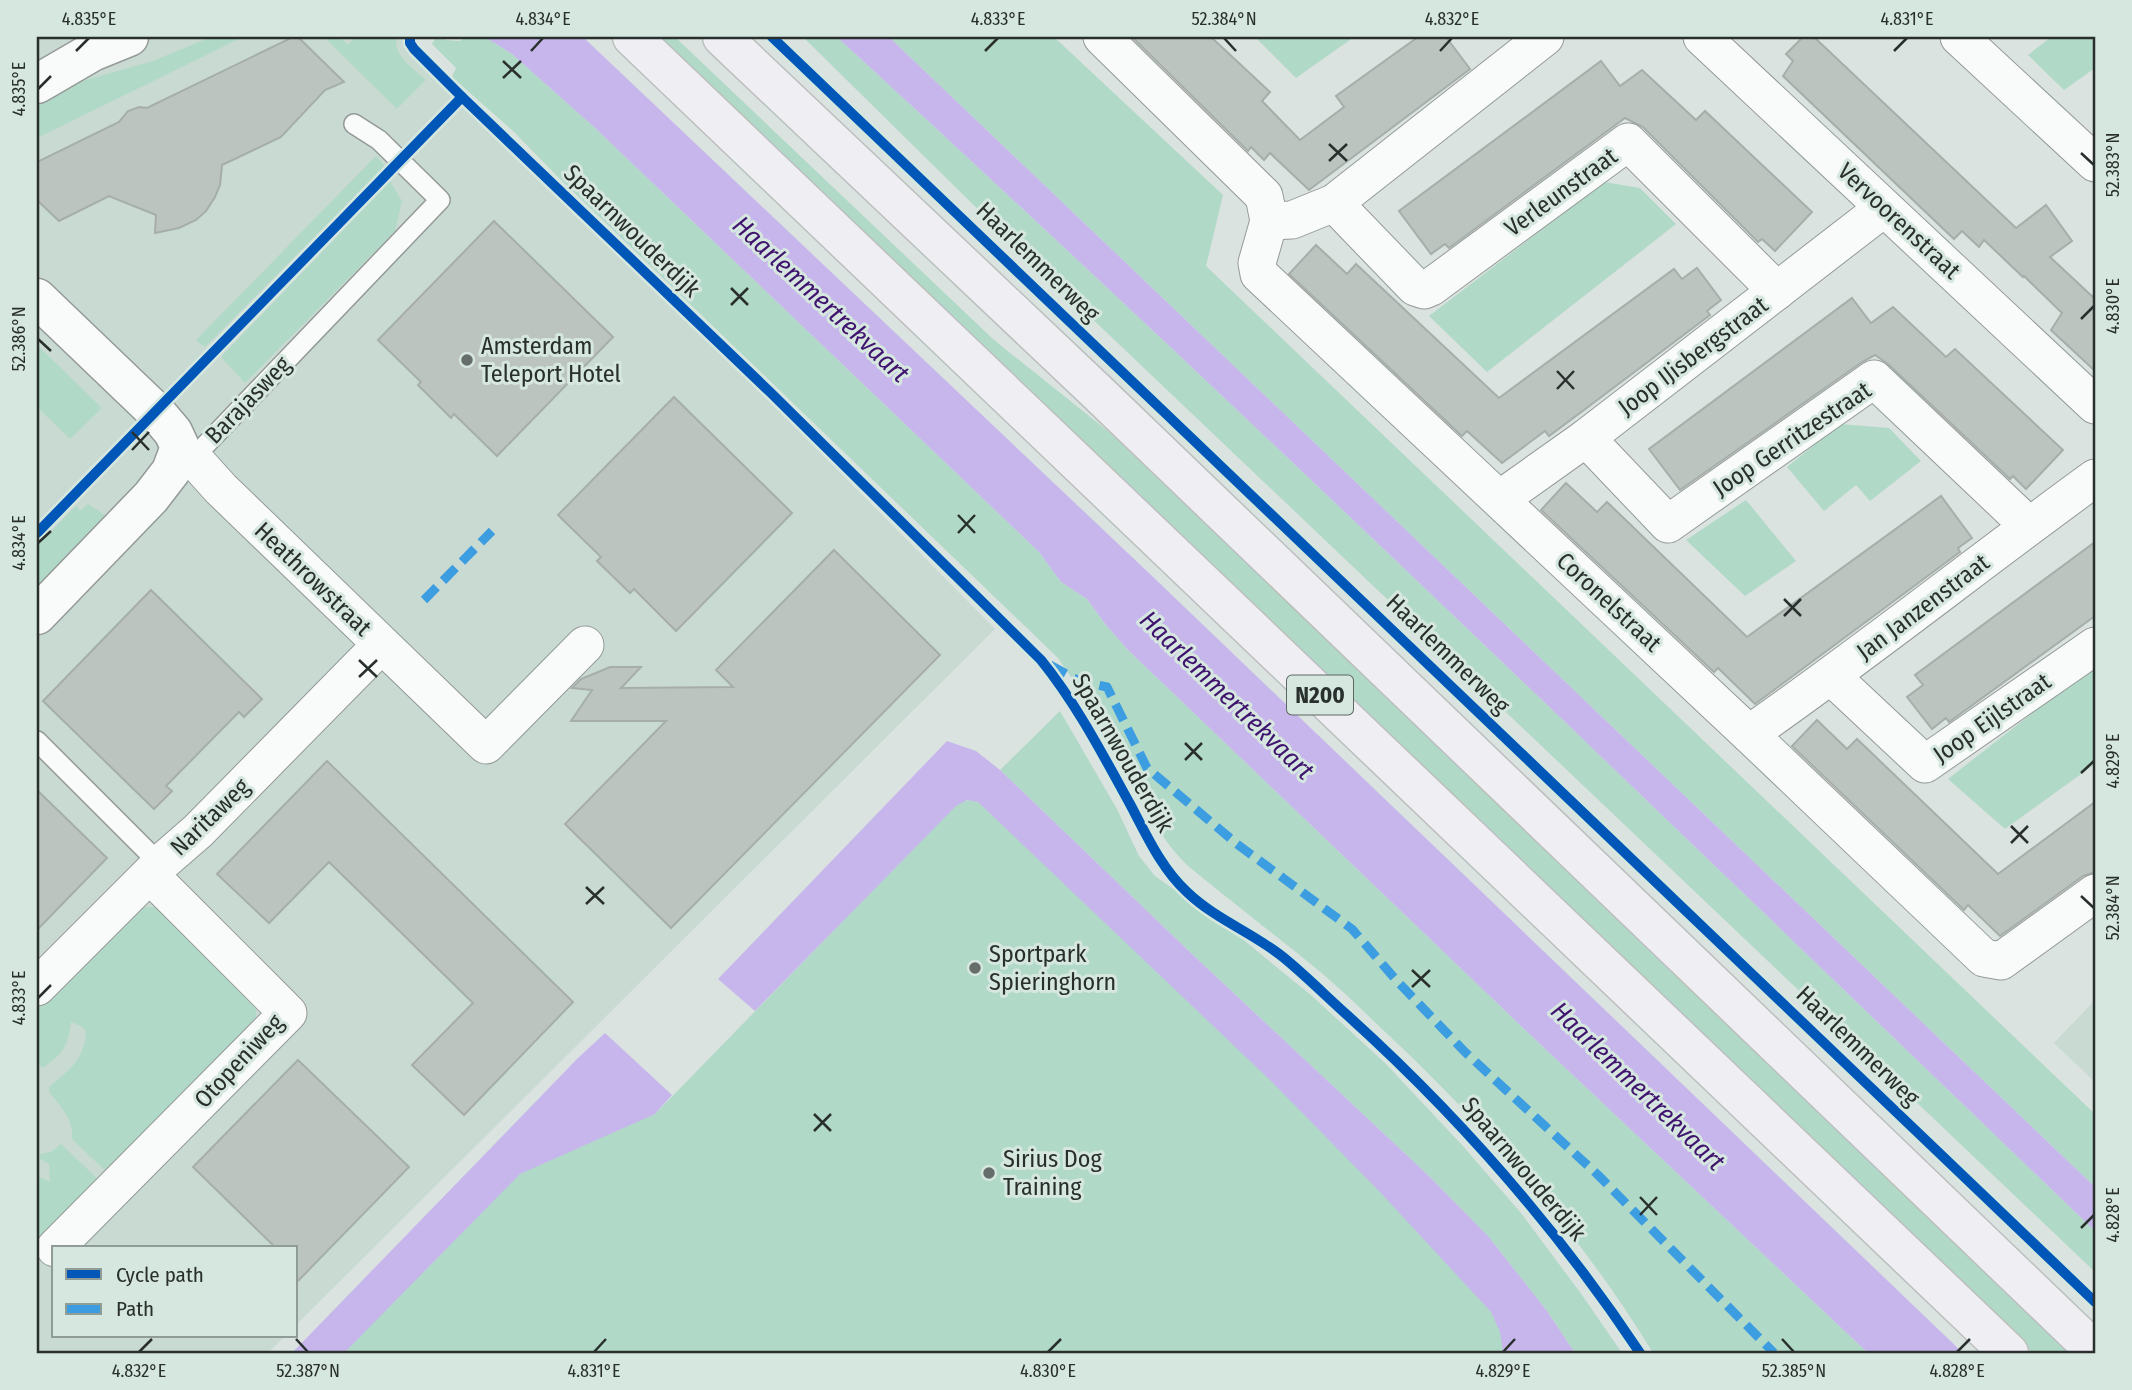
<svg xmlns="http://www.w3.org/2000/svg" width="2132" height="1390" font-family="'Fira Sans Condensed',sans-serif">
<style>
.built{fill:#c8dad2}
.green{fill:#b1d9c8}
.water{fill:#c6b6ec}
.building{fill:#bcc4c0;stroke:#a6aeaa;stroke-width:2}
.lines{fill:none;stroke-linecap:round;stroke-linejoin:round}
.lane-casing{stroke:#949a98;stroke-width:22}
.street-casing{stroke:#949a98;stroke-width:39}
.secondary-casing{stroke:#949a98;stroke-width:41}
.primary-casing{stroke:#bbbfbe;stroke-width:41}
.lane{stroke:#f9fbfa;stroke-width:19}
.street{stroke:#f9fbfa;stroke-width:37}
.secondary{stroke:#f9fbfa;stroke-width:38}
.primary{stroke:#efeef3;stroke-width:38}
.quiet{stroke:#3d9de1;stroke-width:9;stroke-dasharray:18 9;stroke-linecap:butt}
.cycleway-casing{stroke:#d6e7df;stroke-width:15}
.cycleway{stroke:#0057b8;stroke-width:10}
.ticks{fill:none;stroke:#282f2c;stroke-width:2.5}
.poi-dot{fill:#666e6b;stroke:#d6e7df;stroke-width:2.5}
.labels{text-anchor:middle;stroke-width:6;stroke-linejoin:round;paint-order:stroke}
.shield{fill:#d6e7df;stroke:#5c6662;stroke-width:2}
.shield-label{font-size:23px;font-weight:bold;fill:#282f2c}
.street-label{font-size:24px;fill:#282f2c;stroke:#d6e7df}
.poi-label{font-size:24px;fill:#282f2c;stroke:#d6e7df;text-anchor:start}
.water-label{font-size:26px;font-style:italic;fill:#3f136e;stroke:#d6e7df}
.neatline{fill:none;stroke:#282f2c;stroke-width:2.5}
.ticks-label{font-size:18px;text-anchor:middle;fill:#282f2c}
</style>
<rect width="100%" height="100%" fill="#dae3df"/>
<!-- built -->
<g class="built">
<polygon points="37,37 409,37 995,629 296,1325 296,1248 54,1248 54,1336 285,1336 268,1353 37,1353"/>
<polygon points="2095,1000 2095,1082 2054,1043"/>
</g>
<!-- green -->
<g class="green">
<polygon points="211,37 243,37 37,138 37,101 82,81 153,61"/>
<path d="M324,37H339L348,45L355,37H397C391,54 414,69 426,80L397,109Z"/>
<path d="M436,37H442L446,40L460,41L465,37H485L512,54L594,127L1039,552L1061,582L1087,599L1106,625L1128,650L1541,1045L1868,1353H1653C1580,1233 1485,1125 1382,1029C1363,1011 1344,992 1324,975C1279,938 1233,903 1188,866C1151,830 1139,789 1115,745C1098,715 1077,687 1058,658L558,177L513,131L452,77L456,68L432,44Z"/>
<polygon points="653,37 675,37 994,340 1109,432 2076,1353 2033,1353 1502,845"/>
<path d="M803,37H837C1263,428 1678,831 2095,1231V1272L1003,234Z"/>
<polygon points="889,37 1054,37 1223,195 1206,266 2095,1114 2095,1187"/>
<polygon points="1255,37 1354,37 1296,78"/>
<polygon points="2051,37 2095,37 2095,68 2064,90 2028,55"/>
<polygon points="376,156 385,166 205,347 196,340"/>
<polygon points="390,181 402,201 395,231 245,383 221,357"/>
<polygon points="1604,182 1640,188 1676,224 1487,372 1429,316"/>
<polygon points="37,345 102,408 70,439 37,407"/>
<polygon points="1840,424 1889,428 1921,461 1870,501 1856,485 1824,511 1787,467"/>
<polygon points="1746,500 1796,561 1745,596 1686,540"/>
<polygon points="88,504 105,515 37,586 37,546 76,506 80,511"/>
<polygon points="2095,664 2095,764 2005,829 1948,779"/>
<polygon points="1060,711 1117,809 1139,856 1155,876 1235,933 1312,996 1385,1063 1462,1145 1521,1213 1582,1295 1622,1353 1575,1353 1547,1311 1488,1236 1429,1176 1193,955 1000,770"/>
<polygon points="973,800 983,805 1269,1078 1561,1353 332,1353 516,1152 655,1114 956,805 963,801"/>
<path d="M147,907L164,908L255,996L256,1017L252,1035L114,1179L72,1139C74,1119 61,1107 49,1092V1087C69,1070 85,1059 86,1031L81,1026L71,1022C68,1047 63,1053 43,1068L37,1062V998L126,912Z"/>
<polygon points="61,1144 107,1188 62,1232 37,1244 37,1176 50,1182 49,1164 40,1159 40,1154 51,1152"/>
</g>
<!-- water -->
<g class="water">
<polygon points="485,37 583,37 1151,575 1963,1353 1868,1353 1541,1045 1128,650 1106,625 1087,599 1061,582 1039,552 594,127 512,54"/>
<path d="M837,37H889L2095,1187V1231C1678,831 1263,428 837,37Z"/>
<polygon points="947,741 976,751 1000,770 1193,955 1429,1176 1488,1236 1547,1311 1575,1353 1503,1353 1500,1332 1491,1312 1379,1191 1271,1081 978,802 967,800 956,806 755,1011 718,979"/>
<polygon points="605,1033 672,1095 655,1114 520,1174 344,1353 292,1353 578,1058"/>
</g>
<!-- building -->
<g class="building">
<polygon points="293,37 298,37 344,82 325,90 281,137 222,165 220,185 215,197 206,211 196,220 179,228 155,233 156,215 109,196 59,221 37,200 37,162 119,122 128,111 139,107 147,108"/>
<polygon points="1132,37 1211,37 1270,92 1262,101 1300,140 1344,107 1336,96 1418,37 1446,37 1470,69 1309,190 1270,153 1264,160 1251,147 1248,151"/>
<polygon points="1803,37 1814,37 2016,228 2046,205 2072,241 2050,257 2095,299 2095,371 2051,330 2062,313 2024,276 2023,277 1984,240 1979,247 1962,231 1954,239 1783,76 1793,61 1786,54"/>
<polygon points="1601,61 1620,86 1642,70 1696,120 1705,111 1812,212 1775,251 1762,239 1758,242 1643,127 1625,118 1449,248 1445,244 1431,254 1399,211"/>
<polygon points="494,221 613,337 497,456 454,414 451,418 418,385 421,382 378,340"/>
<polygon points="1316,245 1347,274 1356,264 1499,398 1674,269 1682,279 1697,268 1721,300 1707,311 1710,315 1584,410 1549,436 1545,431 1502,463 1467,431 1462,436 1289,274"/>
<polygon points="1852,298 1871,323 1893,307 1946,357 1955,349 2063,450 2026,489 2013,476 2010,479 1888,364 1875,355 1862,362 1680,490 1649,449"/>
<polygon points="674,397 792,513 676,631 634,589 630,593 597,561 601,557 558,515"/>
<polygon points="1566,483 1597,512 1607,502 1747,637 1941,496 1972,538 1958,548 1960,552 1755,704 1718,668 1714,672 1541,510"/>
<polygon points="2095,542 2095,616 1949,722 1946,718 1932,729 1907,697 1923,685 1915,675"/>
<polygon points="834,550 940,655 671,928 565,824 666,721 571,721 592,690 572,688 581,679 610,667 641,667 621,688 733,687 716,670"/>
<polygon points="151,590 262,699 244,717 239,712 166,786 172,791 154,809 43,701"/>
<polygon points="1817,720 1847,749 1857,739 1998,874 2095,802 2095,872 2083,876 2000,936 1968,905 1964,910 1792,746"/>
<polygon points="327,761 573,1002 464,1115 412,1065 473,1003 423,954 329,862 269,923 217,874"/>
<polygon points="37,790 107,858 37,930"/>
<polygon points="298,1060 409,1167 296,1283 296,1248 276,1248 193,1167"/>
</g>
<g class="lines">
<!-- lane casing -->
<g class="lane-casing">
<g id="lane">
<polyline points="189,454 193,458 440,200 379,140 354,124"/>
<polyline points="37,741 160,864"/>
</g>
</g>
<!-- street casing -->
<g class="street-casing">
<g id="street">
<polyline points="1102,37 1264,196 1269,221 1257,263 1259,274 1749,734 1984,958 2001,961 2095,893"/>
<polyline points="1702,37 2095,405"/>
<polyline points="1959,37 2095,163"/>
<polyline points="1334,203 1415,287 1424,290 1431,287 1628,142 1777,291"/>
<polyline points="1269,221 1292,220 1334,203 1545,37"/>
<polyline points="1586,438 1668,524 1874,379 2029,526"/>
<polyline points="193,458 221,489 486,745 585,645"/>
<polyline points="1500,499 1586,438 1884,208"/>
<polyline points="1831,676 1925,764 2095,646"/>
<path d="M1749,734C1867,652 1979,562 2095,478"/>
<polyline points="37,987 160,864 198,831 381,645"/>
<polyline points="55,1248 288,1013 150,875"/>
</g>
</g>
<!-- secondary casing -->
<g class="secondary-casing">
<g id="secondary">
<polyline points="37,84 92,52 129,37"/>
<polyline points="37,298 156,412 173,432 180,447 171,471 151,497 37,615"/>
</g>
</g>
<!-- primary casing -->
<g class="primary-casing">
<g id="primary">
<polyline points="632,37 2009,1353"/>
<polyline points="722,37 1096,391 2095,1351"/>
</g>
</g>
<!-- lane -->
<use href="#lane" class="lane"/>
<!-- street -->
<use href="#street" class="street"/>
<!-- secondary -->
<use href="#secondary" class="secondary"/>
<!-- primary -->
<use href="#primary" class="primary"/>
<!-- quiet -->
<g class="quiet">
<polyline points="424,600 492,531"/>
<polyline points="1050,665 1079,681 1107,687 1147,768 1237,844 1352,929 1397,981 1465,1052 1598,1175 1774,1353"/>
</g>
<!-- cycleway casing -->
<g class="cycleway-casing">
<g id="cycleway">
<path d="M410,37V43L414,49L462,97L770,392L1041,660C1076,703 1103,755 1130,804C1146,834 1161,868 1187,892C1215,919 1253,933 1283,957C1305,975 1325,995 1346,1014C1458,1115 1557,1228 1640,1353"/>
<polyline points="772,37 2095,1302"/>
<polyline points="37,533 462,97"/>
</g>
</g>
<!-- cycleway -->
<use href="#cycleway" class="cycleway"/>
</g>
<!-- ticks -->
<path class="ticks" d="M1224,38L1236,51M76,51L89,38M531,51L543,38M985,51L998,38M1440,51L1452,38M1894,51L1907,38M503,61L521,78M503,78L521,61M38,89L51,76M1329,144L1347,161M2081,153L2094,165M1329,161L1347,144M731,288L748,305M731,305L748,288M2081,319L2094,306M38,339L51,351M1557,371L1574,389M1557,389L1574,371M132,432L149,450M132,450L149,432M958,515L975,533M958,533L975,515M38,543L51,531M1784,599L1801,616M1784,616L1801,599M359,660L377,677M359,677L377,660M1185,743L1202,760M1185,760L1202,743M2081,773L2094,761M2011,826L2028,843M2011,843L2028,826M586,887L604,904M2081,896L2094,908M586,904L604,887M1412,970L1430,987M1412,987L1430,970M38,998L51,985M814,1114L831,1131M814,1131L831,1114M1640,1197L1657,1215M1640,1215L1657,1197M2081,1228L2094,1215M296,1339L308,1352M1782,1339L1794,1352M139,1352L152,1339M594,1352L606,1339M1048,1352L1061,1339M1503,1352L1515,1339M1957,1352L1970,1339"/>
<!-- markers -->
<g class="poi-dot">
<circle cx="467" cy="360" r="7"/>
<circle cx="975" cy="968" r="7"/>
<circle cx="989" cy="1173" r="7"/>
</g>
<g class="labels">
<!-- shield labels -->
<rect class="shield" x="1287" y="675.5" width="66" height="39" rx="5"/>
<g class="shield-label">
<text x="1320" y="703">N200</text>
</g>
<!-- street labels -->
<g class="street-label">
<text transform="translate(1561 192) rotate(-36)" y="8">Verleunstraat</text>
<text transform="translate(1899 221) rotate(43)" y="8">Vervoorenstraat</text>
<text transform="translate(632 231) rotate(44)" y="8">Spaarnwouderdijk</text>
<text transform="translate(1038 262) rotate(44)" y="8">Haarlemmerweg</text>
<text transform="translate(1693 356) rotate(-37)" y="8">Joop IJisbergstraat</text>
<text transform="translate(248 400) rotate(-46)" y="8">Barajasweg</text>
<text transform="translate(1792 439) rotate(-34)" y="8">Joop Gerritzestraat</text>
<text transform="translate(313 579) rotate(44)" y="8">Heathrowstraat</text>
<text transform="translate(1609 602) rotate(43)" y="8">Coronelstraat</text>
<text transform="translate(1923 607) rotate(-37)" y="8">Jan Janzenstraat</text>
<text transform="translate(1448 654) rotate(44)" y="8">Haarlemmerweg</text>
<text transform="translate(1992 718) rotate(-35)" y="8">Joop Eijlstraat</text>
<text transform="translate(1123 753) rotate(60)" y="8">Spaarnwouderdijk</text>
<text transform="translate(210 817) rotate(-44)" y="8">Naritaweg</text>
<text transform="translate(1858 1046) rotate(44)" y="8">Haarlemmerweg</text>
<text transform="translate(239 1061) rotate(-47)" y="8">Otopeniweg</text>
<text transform="translate(1524 1169) rotate(50)" y="8">Spaarnwouderdijk</text>
</g>
<!-- poi labels -->
<g class="poi-label">
<text x="481" y="354">Amsterdam<tspan x="481" dy="28">Teleport Hotel</tspan></text>
<text x="989" y="962">Sportpark<tspan x="989" dy="28">Spieringhorn</tspan></text>
<text x="1003" y="1167">Sirius Dog<tspan x="1003" dy="28">Training</tspan></text>
</g>
<!-- water labels -->
<g class="water-label">
<text transform="translate(821 299) rotate(43)" y="9">Haarlemmertrekvaart</text>
<text transform="translate(1227 695) rotate(44)" y="9">Haarlemmertrekvaart</text>
<text transform="translate(1638 1086) rotate(44)" y="9">Haarlemmertrekvaart</text>
</g>
</g>
<!-- border -->
<rect width="2132" height="1390" fill="none" stroke="#d6e7df" stroke-width="77"/>
<!-- legend -->
<rect x="52" y="1246" width="245" height="91" fill="#d6e7df" stroke="#909d97" stroke-width="2"/>
<rect x="66" y="1269" width="35" height="10" fill="#0057b8" stroke="#909d97" stroke-width="2"/>
<text x="116" y="1282" font-size="21" fill="#282f2c">Cycle path</text>
<rect x="66" y="1304" width="35" height="10" fill="#3d9de1" stroke="#909d97" stroke-width="2"/>
<text x="116" y="1316" font-size="21" fill="#282f2c">Path</text>
<rect x="38" y="38" width="2056" height="1314" class="neatline"/>
<g class="ticks-label">
<text x="89" y="25">4.835°E</text>
<text x="543" y="25">4.834°E</text>
<text x="998" y="25">4.833°E</text>
<text x="1224" y="25">52.384°N</text>
<text x="1452" y="25">4.832°E</text>
<text x="1907" y="25">4.831°E</text>
<text transform="translate(19 89) rotate(-90)" y="6">4.835°E</text>
<text transform="translate(2113 165) rotate(-90)" y="6">52.383°N</text>
<text transform="translate(2113 306) rotate(-90)" y="6">4.830°E</text>
<text transform="translate(19 339) rotate(-90)" y="6">52.386°N</text>
<text transform="translate(19 543) rotate(-90)" y="6">4.834°E</text>
<text transform="translate(2113 761) rotate(-90)" y="6">4.829°E</text>
<text transform="translate(2113 908) rotate(-90)" y="6">52.384°N</text>
<text transform="translate(19 998) rotate(-90)" y="6">4.833°E</text>
<text transform="translate(2113 1215) rotate(-90)" y="6">4.828°E</text>
<text x="139" y="1377">4.832°E</text>
<text x="308" y="1377">52.387°N</text>
<text x="594" y="1377">4.831°E</text>
<text x="1048" y="1377">4.830°E</text>
<text x="1503" y="1377">4.829°E</text>
<text x="1794" y="1377">52.385°N</text>
<text x="1957" y="1377">4.828°E</text>
</g>
</svg>
